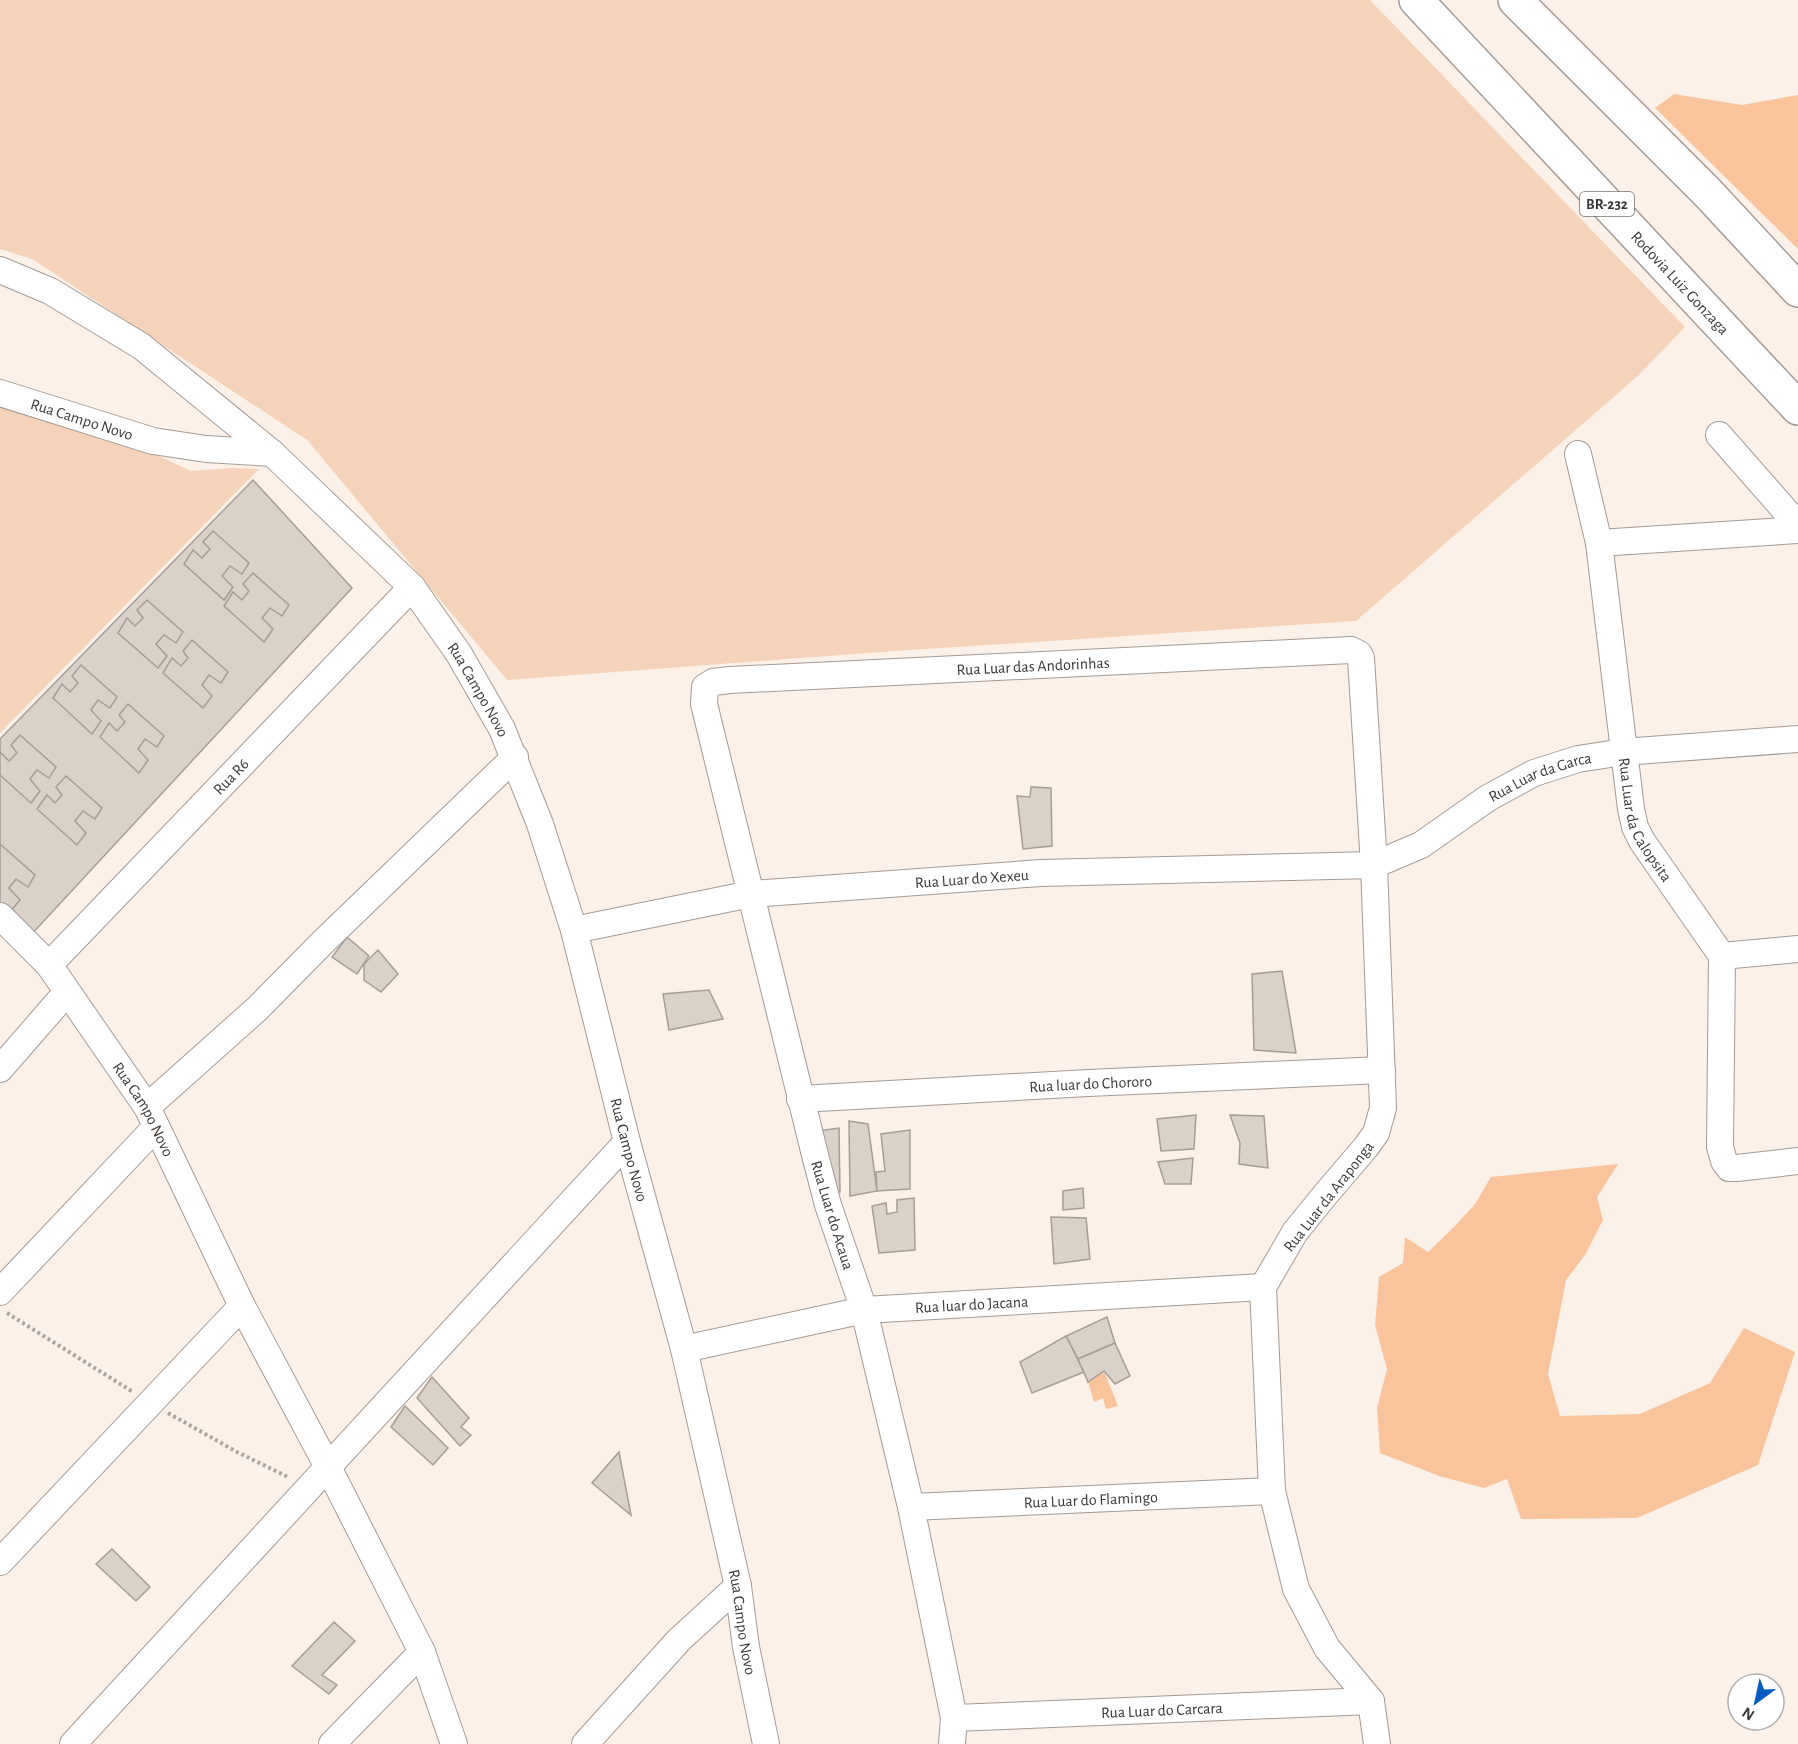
<svg xmlns="http://www.w3.org/2000/svg" width="1798" height="1744" font-family="'Alegreya Sans',sans-serif">
<style>
.green{fill:#f4d3ba}
.water{fill:#f9c49c}
.building{fill:#dad1c9;stroke:#a69d96;stroke-width:1.5}
.lines{fill:none;stroke-linecap:round;stroke-linejoin:round}
.minor-casing{stroke:#a39a93;stroke-width:28}
.highway-casing{stroke:#a39a93;stroke-width:36}
.path{stroke:#ada6a0;stroke-width:4;stroke-dasharray:3 3;stroke-linecap:butt}
.minor{stroke:#fff;stroke-width:26}
.highway{stroke:#fff;stroke-width:33}
.labels{text-anchor:middle;stroke-width:4.5;stroke-linejoin:round;paint-order:stroke}
.shield{fill:#fff;stroke:#767472;stroke-width:1.5}
.shield-label{font-size:15px;font-weight:bold;fill:#3b3835}
.street-label{font-size:16px;fill:#3b3835;stroke:#fff}
</style>
<rect width="100%" height="100%" fill="#fbf1e9"/>
<!-- green -->
<g class="green">
<polygon points="0,0 1370,0 1685,327 1639,375 1356,621 895,651 507,680 307,440 32,259 0,249"/>
<polygon points="0,403 144,449 191,471 233,468 259,469 0,733"/>
</g>
<!-- water -->
<g class="water">
<polygon points="1674,94 1742,105 1798,95 1798,249 1655,108"/>
<polygon points="1618,1164 1597,1197 1603,1220 1585,1255 1566,1280 1548,1374 1560,1416 1640,1414 1710,1383 1744,1328 1795,1352 1758,1465 1637,1518 1521,1519 1507,1479 1484,1488 1439,1476 1380,1453 1377,1408 1387,1369 1375,1325 1379,1277 1403,1263 1405,1237 1428,1252 1453,1228 1475,1204 1491,1177"/>
<polygon points="1104,1371 1118,1406 1106,1409 1103,1398 1094,1402 1088,1382"/>
</g>
<!-- building -->
<g class="building">
<polygon points="253,480 352,588 30,936 0,907 0,739"/>
<polygon points="213,531 249,563 242,574 230,566 222,576 233,587 224,600 184,564 193,550 202,558 210,549 203,542"/>
<polygon points="253,573 289,605 282,616 270,608 262,618 273,629 264,642 224,606 233,592 242,600 249,591 243,584"/>
<polygon points="147,600 183,632 176,643 164,635 156,644 167,656 158,668 118,633 127,618 135,626 143,618 137,610"/>
<polygon points="192,640 228,672 221,683 209,675 202,685 212,696 203,708 163,673 172,658 181,666 188,658 183,651"/>
<polygon points="81,665 117,697 110,708 98,700 91,710 101,721 92,734 53,698 62,684 70,692 78,683 72,676"/>
<polygon points="128,704 164,736 157,747 145,739 138,749 148,760 139,773 100,737 109,723 117,731 125,722 119,715"/>
<polygon points="20,735 56,767 49,778 37,770 30,779 40,791 31,803 0,775 0,755 1,753 9,761 17,753 11,745"/>
<polygon points="66,776 102,808 95,819 83,811 75,821 86,833 77,845 37,809 47,795 55,803 62,795 56,787"/>
<polygon points="1031,787 1051,788 1052,846 1023,849 1017,796 1030,797"/>
<polygon points="0,844 35,875 28,887 16,879 9,888 20,900 10,912 0,903"/>
<polygon points="347,937 369,956 357,974 332,957"/>
<polygon points="378,950 398,974 381,992 364,980 364,964"/>
<polygon points="1282,971 1296,1053 1254,1050 1252,974"/>
<polygon points="709,990 723,1019 669,1030 663,994"/>
<polygon points="1196,1115 1194,1149 1161,1151 1157,1119"/>
<polygon points="1230,1115 1264,1116 1268,1168 1239,1164 1240,1143"/>
<polygon points="849,1121 868,1124 877,1191 850,1196"/>
<polygon points="839,1128 840,1192 827,1193 818,1131"/>
<polygon points="910,1130 910,1189 877,1191 876,1172 885,1171 881,1134"/>
<polygon points="1193,1158 1191,1184 1165,1184 1158,1162"/>
<polygon points="1083,1188 1084,1208 1063,1210 1063,1191"/>
<polygon points="914,1198 915,1250 879,1253 872,1206 886,1203 887,1214 897,1212 897,1200"/>
<polygon points="1051,1217 1086,1218 1090,1259 1054,1264"/>
<polygon points="1107,1317 1115,1343 1078,1359 1066,1336"/>
<polygon points="1066,1336 1084,1372 1032,1393 1020,1362"/>
<polygon points="1115,1343 1130,1376 1115,1384 1104,1371 1088,1382 1078,1359"/>
<polygon points="432,1377 469,1418 461,1427 471,1435 460,1446 417,1398"/>
<polygon points="405,1406 448,1448 433,1465 391,1427"/>
<polygon points="619,1452 631,1515 592,1483"/>
<polygon points="112,1549 150,1587 136,1601 96,1564"/>
<polygon points="334,1622 355,1641 322,1675 337,1685 329,1694 292,1666"/>
</g>
<g class="lines">
<!-- minor casing -->
<g class="minor-casing">
<g id="minor">
<path id="s1" d="M0,270L50,291L141,346L272,453L412,587L459,654L502,729L540,824L574,930L627,1142L684,1349L738,1586L746,1647L766,1744"/>
<path id="s2" d="M0,393L153,441L206,449L272,453"/>
<polyline points="1719,435 1798,525"/>
<path id="s3" d="M1578,454L1599,543L1631,809L1635,827L1642,841L1722,956L1720,1147L1724,1161L1729,1168H1737L1798,1161"/>
<polyline points="1599,543 1798,530"/>
<path id="s4" d="M0,916L49,965L147,1107L242,1306L328,1467L422,1652L454,1744"/>
<path id="s5" d="M574,930L751,894L1041,873L1374,865L1421,845L1488,798L1534,773L1578,759L1623,752L1798,739"/>
<polyline points="1722,956 1798,949"/>
<path id="s6" d="M49,965L412,587"/>
<polyline points="0,1069 67,992"/>
<path id="s7" d="M800,1099L1088,1083L1382,1070"/>
<polyline points="147,1107 258,1008 322,943 515,757"/>
<polyline points="0,1292 156,1127"/>
<path id="s8" d="M684,1349L864,1310L1263,1287"/>
<path id="s9" d="M911,1507L1272,1491"/>
<polyline points="0,1562 242,1306"/>
<path id="s10" d="M954,1718L1371,1701"/>
<polyline points="73,1744 627,1142"/>
<polyline points="332,1744 422,1652"/>
<polyline points="585,1744 679,1640 738,1586"/>
<path id="s11" d="M952,1744L954,1718L911,1507L864,1310L828,1205L815,1155L704,704L705,687L713,682L730,680L1351,650L1359,654L1361,658L1374,865L1383,1108L1376,1133L1366,1147L1325,1195L1295,1232L1263,1287L1272,1491L1296,1589L1327,1648L1371,1701L1377,1744"/>
</g>
</g>
<!-- highway casing -->
<g class="highway-casing">
<g id="highway">
<path id="s12" d="M1416,0L1798,408"/>
<polyline points="1515,0 1707,192 1798,290"/>
</g>
</g>
<!-- path -->
<g class="path">
<polyline points="7,1313 133,1392"/>
<polyline points="168,1413 237,1452 288,1477"/>
</g>
<!-- minor -->
<use href="#minor" class="minor"/>
<!-- highway -->
<use href="#highway" class="highway"/>
</g>
<g class="labels">
<!-- shield labels -->
<rect class="shield" x="1580" y="192" width="54" height="24" rx="4.5"/>
<g class="shield-label">
<text x="1607" y="209">BR-232</text>
</g>
<!-- street labels -->
<g class="street-label">
<text dy="6" stroke="none"><textPath href="#s12" startOffset="387">Rodovia Luiz Gonzaga</textPath></text>
<text dy="6" stroke="none"><textPath href="#s2" startOffset="86">Rua Campo Novo</textPath></text>
<text dy="6" stroke="none"><textPath href="#s11" startOffset="1418">Rua Luar das Andorinhas</textPath></text>
<text dy="6" stroke="none"><textPath href="#s1" startOffset="646">Rua Campo Novo</textPath></text>
<text dy="6" stroke="none"><textPath href="#s6" startOffset="262">Rua R6</textPath></text>
<text dy="6" stroke="none"><textPath href="#s5" startOffset="994">Rua Luar da Garca</textPath></text>
<text dy="6" stroke="none"><textPath href="#s3" startOffset="374">Rua Luar da Calopsita</textPath></text>
<text dy="6" stroke="none"><textPath href="#s5" startOffset="402">Rua Luar do Xexeu</textPath></text>
<text dy="6" stroke="none"><textPath href="#s7" startOffset="291">Rua luar do Chororo</textPath></text>
<text dy="6" stroke="none"><textPath href="#s4" startOffset="242">Rua Campo Novo</textPath></text>
<text dy="6" stroke="none"><textPath href="#s1" startOffset="1132">Rua Campo Novo</textPath></text>
<text transform="translate(1328 1196) rotate(-52)" y="6">Rua Luar da Araponga</text>
<text transform="translate(833 1215) rotate(73)" y="6">Rua Luar do Acaua</text>
<text dy="6" stroke="none"><textPath href="#s8" startOffset="292">Rua luar do Jacana</textPath></text>
<text dy="6" stroke="none"><textPath href="#s9" startOffset="180">Rua Luar do Flamingo</textPath></text>
<text dy="6" stroke="none"><textPath href="#s1" startOffset="1618">Rua Campo Novo</textPath></text>
<text dy="6" stroke="none"><textPath href="#s10" startOffset="208">Rua Luar do Carcara</textPath></text>
</g>
</g>
<!-- north arrow -->
<g transform="translate(1756 1702) rotate(213)"><circle r="28" fill="#ffffff" stroke="#b1afae" stroke-width="1.5"/>
<path d="M0-4.5L10 22L0 15L-10 22Z" fill="#005bc3"/>
<text y="-9" font-size="16" font-weight="bold" text-anchor="middle" fill="#3b3835">N</text>
</g>
</svg>
